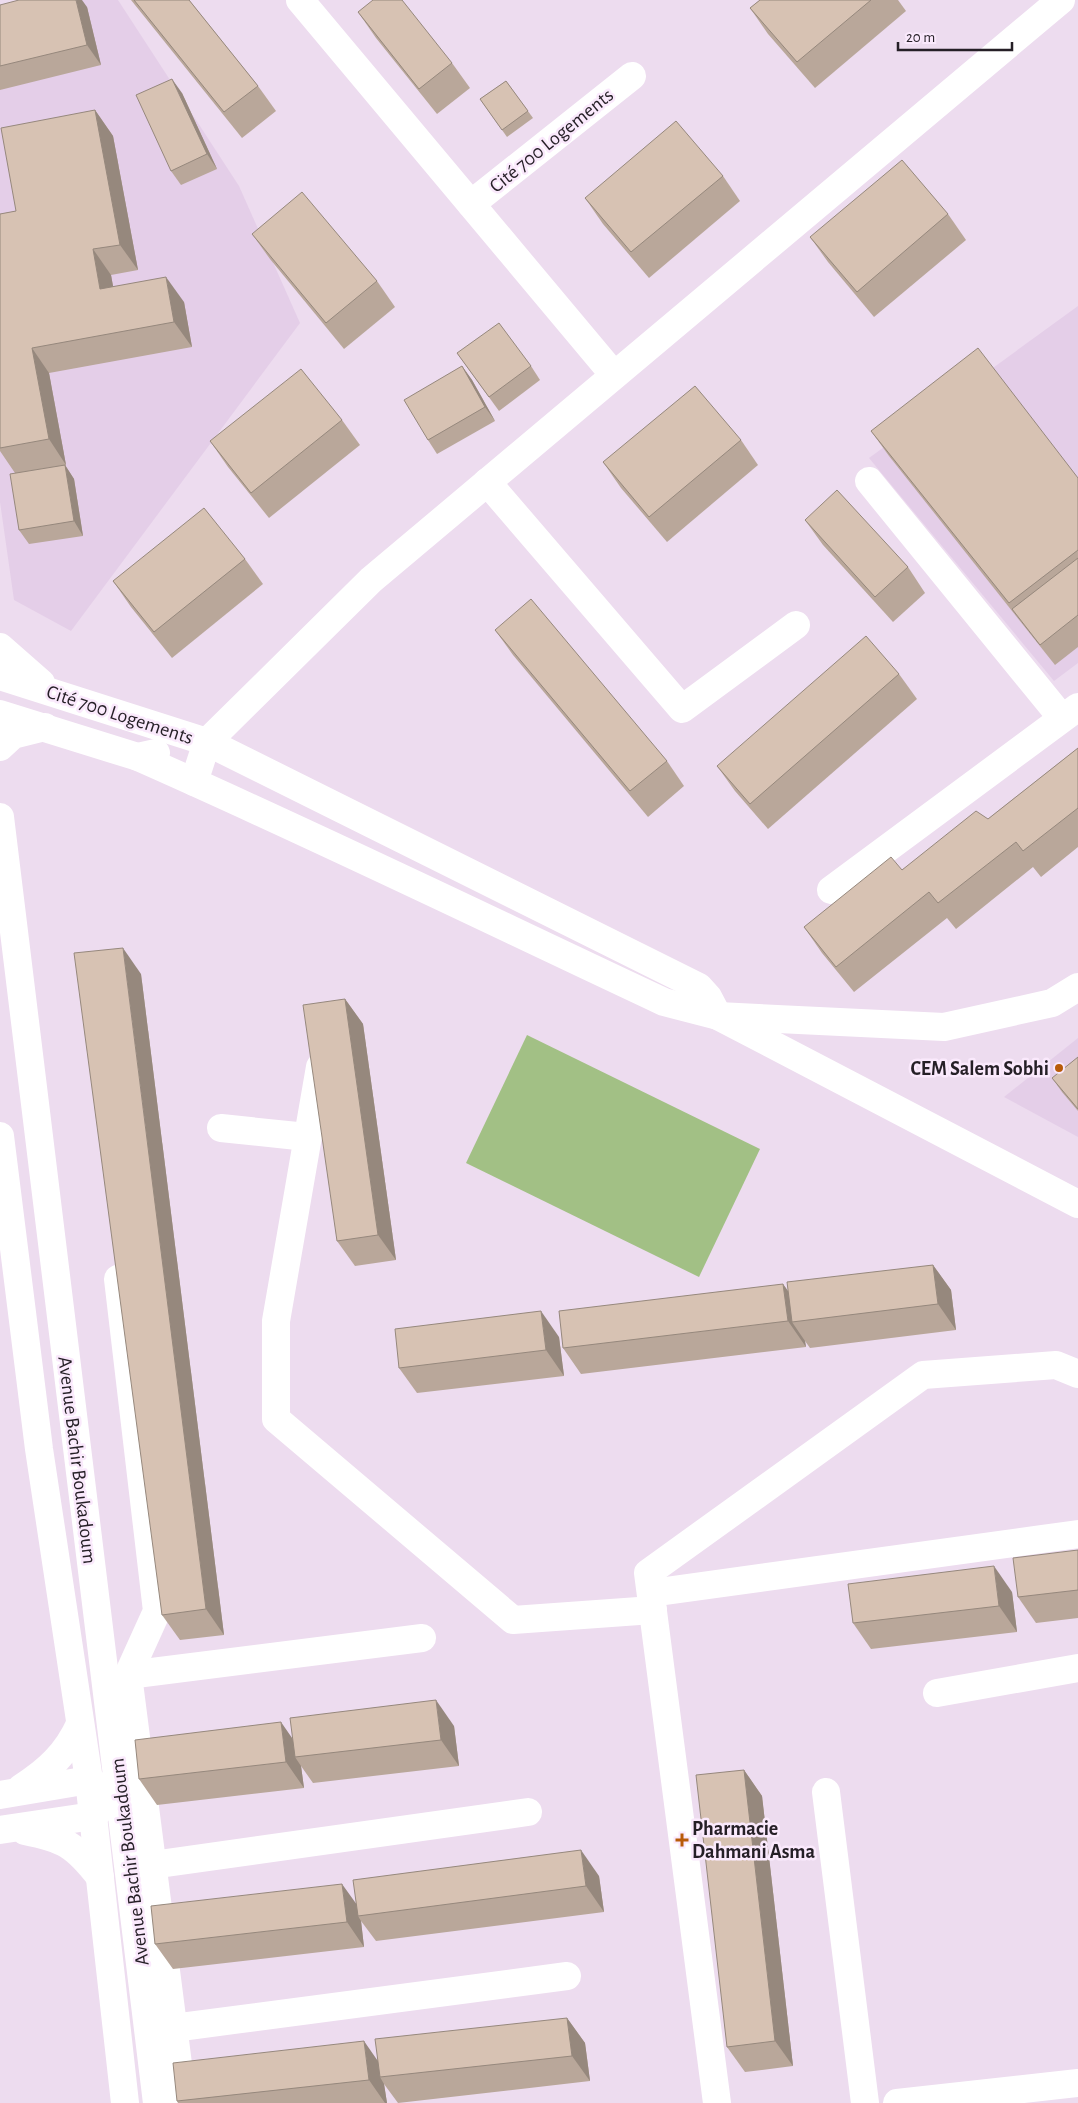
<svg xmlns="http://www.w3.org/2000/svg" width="1078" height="2103" font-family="'Alegreya Sans',sans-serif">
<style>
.built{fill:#e4cee8}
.green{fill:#a2c085}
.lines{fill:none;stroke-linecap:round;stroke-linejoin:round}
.street{stroke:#fff;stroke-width:28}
.secondary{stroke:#fff;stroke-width:28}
.primary{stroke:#fff;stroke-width:28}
.wall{fill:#b9a79a}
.shaded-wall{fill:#96887d}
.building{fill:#d7c2b3;stroke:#96887d}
.poi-dot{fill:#b85b09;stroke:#fae9fc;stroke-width:2}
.labels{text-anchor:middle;stroke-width:5;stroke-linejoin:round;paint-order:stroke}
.street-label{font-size:20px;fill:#251f26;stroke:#fae9fc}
.poi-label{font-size:20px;font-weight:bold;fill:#251f26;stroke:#fae9fc;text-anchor:end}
</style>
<rect width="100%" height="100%" fill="#eddcef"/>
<!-- built -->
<g class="built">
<polygon points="33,0 118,0 239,186 300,323 71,631 14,600 0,502 0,20"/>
<polygon points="1078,306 1078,663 1054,681 869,458"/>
<polygon points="1078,1038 1078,1137 1004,1097"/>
</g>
<!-- green -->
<polygon class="green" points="527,1035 760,1149 699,1277 466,1163"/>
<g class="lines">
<!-- street -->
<g class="street">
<polyline points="300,0 614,375"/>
<polyline points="471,204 632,76"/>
<polyline points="869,481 1062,718"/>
<polyline points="487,482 682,709 796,625"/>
<polyline points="0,647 41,683"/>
<polyline points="0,676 207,742 699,987 708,997 718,1016 1078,1204"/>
<polyline points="0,714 138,757 156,753"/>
<polyline points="0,747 13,735 45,727"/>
<path d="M138,757C315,835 489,920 664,1002L718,1016L944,1027L1052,1003L1078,987"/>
<polyline points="194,782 207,742 371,580 1061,0"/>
<polyline points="831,890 1078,707"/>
<polyline points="320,1067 276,1321 276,1419 513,1620 653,1610"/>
<polyline points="221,1128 307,1137"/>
<polyline points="118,1279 157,1611 128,1675 183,2103"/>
<polyline points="651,1593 1078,1534"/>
<polyline points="128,1675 422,1638"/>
<polyline points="937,1693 1078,1668"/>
<polyline points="826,1792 865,2103"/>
<polyline points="152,1865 528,1812"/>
<polyline points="173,2028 567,1976"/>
<polyline points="717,2103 648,1573 923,1375 1056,1365 1078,1374"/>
</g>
<!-- secondary -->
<g class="secondary">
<path d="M21,1788C48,1771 67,1753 80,1724"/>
<polyline points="0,1795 89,1780 108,1793"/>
<polyline points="0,1830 93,1816 113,1797 120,1786"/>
<path d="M25,1831C65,1839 75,1845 100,1877"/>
<polyline points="897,2103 1078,2083"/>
</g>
<!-- primary -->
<g class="primary">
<path d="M0,817C50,1246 108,1674 157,2103"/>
<polyline points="0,1136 39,1449 89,1780 125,2103"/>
</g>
</g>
<!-- wall -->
<g class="wall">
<polygon points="131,0 189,0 258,86 276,111 242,138"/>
<polygon points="760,0 898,0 906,11 815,88 768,34 750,8"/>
<polygon points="0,5 87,7 101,65 0,90"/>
<polygon points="358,12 452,63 470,88 437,114 376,38"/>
<polygon points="506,81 533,118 507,137 480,99"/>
<polygon points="182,93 217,169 181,185 171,171"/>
<polygon points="95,110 113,136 138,270 111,275 113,286 184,302 192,347 49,373 66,465 65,465 74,479 83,536 29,544 19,530 15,473 0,451 0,214 16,211"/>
<polygon points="723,176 740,201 649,278 603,224 585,198"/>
<polygon points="948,214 966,240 874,317 828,262 810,237"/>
<polygon points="252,234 377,281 395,307 344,349 270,259"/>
<polygon points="457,353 531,366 540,380 499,411"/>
<polygon points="462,366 472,380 495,421 437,454 428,440"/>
<polygon points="342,420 360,445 269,518 228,467 210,441"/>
<polygon points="871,431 1078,478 1078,647 1055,665 889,456"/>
<polygon points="741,440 758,465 667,542 621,488 603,462"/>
<polygon points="805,520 908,567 925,593 893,622 823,545"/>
<polygon points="245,559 263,584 172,658 131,607 113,581"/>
<polygon points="495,630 667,761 684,786 648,817 513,655"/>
<polygon points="899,674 917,699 768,829 735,791 717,766"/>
<polygon points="1078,748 1078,847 1041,877 1033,867 956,929 947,918 854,992 822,953 804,927 988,819"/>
<polygon points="141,974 224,1635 180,1640 162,1615"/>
<polygon points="345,999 363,1024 396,1260 355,1266 337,1241"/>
<polygon points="1078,1057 1078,1111 1062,1092 1052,1078"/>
<polygon points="933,1265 951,1290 956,1330 810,1348 805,1341 806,1347 581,1374 563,1348 783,1284 788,1291"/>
<polygon points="559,1337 564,1376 417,1393 399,1368"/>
<polygon points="1078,1550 1078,1618 1036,1623 1018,1597"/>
<polygon points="1012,1592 1017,1632 871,1649 853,1623"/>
<polygon points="454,1726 459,1766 313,1783 301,1766 304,1788 157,1805 139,1779 293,1739"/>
<polygon points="744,1770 762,1796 793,2066 745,2072 727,2047"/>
<polygon points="599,1876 604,1912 376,1941 361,1921 364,1947 173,1969 155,1944 356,1904"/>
<polygon points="567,2018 585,2043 590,2081 398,2103 384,2084 387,2103 178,2103 177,2101 378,2060"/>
</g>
<!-- shaded-wall -->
<g class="shaded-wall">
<polygon points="76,0 82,0 87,7 101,65 87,45"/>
<polygon points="172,79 182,93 217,169 207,154"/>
<polygon points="95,110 113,136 138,270 120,245"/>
<polygon points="93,249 111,275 118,314 100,289"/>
<polygon points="166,277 184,302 192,347 174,322"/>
<polygon points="32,348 49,373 66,465 49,439"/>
<polygon points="462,366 472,380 495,421 485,407"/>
<polygon points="65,465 74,479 83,536 74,521"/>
<polygon points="123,948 141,974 224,1635 206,1609"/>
<polygon points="345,999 363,1024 396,1260 378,1235"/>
<polygon points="933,1265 951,1290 956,1330 938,1304"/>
<polygon points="783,1284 801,1310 792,1322 805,1341 806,1347 788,1321"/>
<polygon points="541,1311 559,1337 564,1376 546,1350"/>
<polygon points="994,1566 1012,1592 1017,1632 999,1606"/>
<polygon points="436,1700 454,1726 459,1766 441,1740"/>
<polygon points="281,1722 299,1748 295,1757 301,1766 304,1788 286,1762"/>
<polygon points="744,1770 762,1796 793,2066 775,2041"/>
<polygon points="581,1850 599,1876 604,1912 586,1886"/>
<polygon points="342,1884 360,1909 358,1916 361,1921 364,1947 347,1922"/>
<polygon points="567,2018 585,2043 590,2081 572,2056"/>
<polygon points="364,2041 382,2067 380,2077 384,2084 387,2103 385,2103 369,2080"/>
</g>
<!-- building -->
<g class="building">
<polygon points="19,0 76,0 87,45 0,66 0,5"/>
<polygon points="134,0 189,0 258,86 224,112"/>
<polygon points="373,0 402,0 452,63 419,89 358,12"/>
<polygon points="760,0 871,0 797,62 750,8"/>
<polygon points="172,79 207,154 171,171 136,95"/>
<polygon points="506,81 528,111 502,130 480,99"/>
<polygon points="95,110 120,245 93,249 100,289 166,277 174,322 32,348 49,439 0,448 0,214 16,211 1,128"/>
<polygon points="676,121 723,176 631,252 585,198"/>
<polygon points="902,160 948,214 857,292 810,237"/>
<polygon points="302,192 377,281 326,323 252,234"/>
<polygon points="499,323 531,366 489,397 457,353"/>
<polygon points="978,348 1078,478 1078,550 1009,603 871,431"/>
<polygon points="462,366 485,407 428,440 404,400"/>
<polygon points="301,369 342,420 251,493 210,441"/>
<polygon points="695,386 741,440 649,517 603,462"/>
<polygon points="65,465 74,521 19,530 10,474"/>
<polygon points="837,490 908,567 875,597 805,520"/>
<polygon points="204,508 245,559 154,632 113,581"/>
<polygon points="1078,558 1078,615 1040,645 1012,609"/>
<polygon points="531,599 667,761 630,791 495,630"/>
<polygon points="866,636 899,674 750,804 717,766"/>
<polygon points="1078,748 1078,808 1023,851 1016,842 938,903 929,892 836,967 804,927 891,857 902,870 976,811 988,819"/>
<polygon points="123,948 206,1609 162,1615 74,953"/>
<polygon points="345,999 378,1235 337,1241 303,1005"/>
<polygon points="1078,1057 1078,1109 1052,1078"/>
<polygon points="933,1265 938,1304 792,1322 787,1282"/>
<polygon points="783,1284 788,1321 563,1348 559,1311"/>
<polygon points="541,1311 546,1350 399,1368 395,1329"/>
<polygon points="1078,1550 1078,1590 1018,1597 1013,1558"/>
<polygon points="994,1566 999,1606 853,1623 848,1584"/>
<polygon points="436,1700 441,1740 295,1757 290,1718"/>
<polygon points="281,1722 286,1762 139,1779 135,1740"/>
<polygon points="744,1770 775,2041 727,2047 696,1775"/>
<polygon points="581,1850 586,1886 358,1916 353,1880"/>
<polygon points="342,1884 347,1922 155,1944 151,1906"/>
<polygon points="567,2018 572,2056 380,2077 375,2039"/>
<polygon points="364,2041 369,2080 177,2101 173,2063"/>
</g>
<!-- markers -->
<g class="poi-dot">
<circle cx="1059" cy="1068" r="5"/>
<path d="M679.5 1832.5h5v5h5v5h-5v5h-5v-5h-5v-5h5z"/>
</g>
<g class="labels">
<!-- street labels -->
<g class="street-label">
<text transform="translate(551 140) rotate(-39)" y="7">Cité 700 Logements</text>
<text transform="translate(120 714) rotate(18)" y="7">Cité 700 Logements</text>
<text transform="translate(78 1460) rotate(83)" y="7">Avenue Bachir Boukadoum</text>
<text transform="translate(129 1862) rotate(-97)" y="7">Avenue Bachir Boukadoum</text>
</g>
<!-- poi labels -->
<g class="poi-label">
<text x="1049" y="1075">CEM Salem Sobhi</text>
<text x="692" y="1835" text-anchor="start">Pharmacie<tspan x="692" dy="23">Dahmani Asma</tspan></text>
</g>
</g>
<!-- scale -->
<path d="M898 42v8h114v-8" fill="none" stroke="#251f26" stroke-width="2.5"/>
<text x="906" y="42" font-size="15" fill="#251f26" stroke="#fae9fc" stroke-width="4" paint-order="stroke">20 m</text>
</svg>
